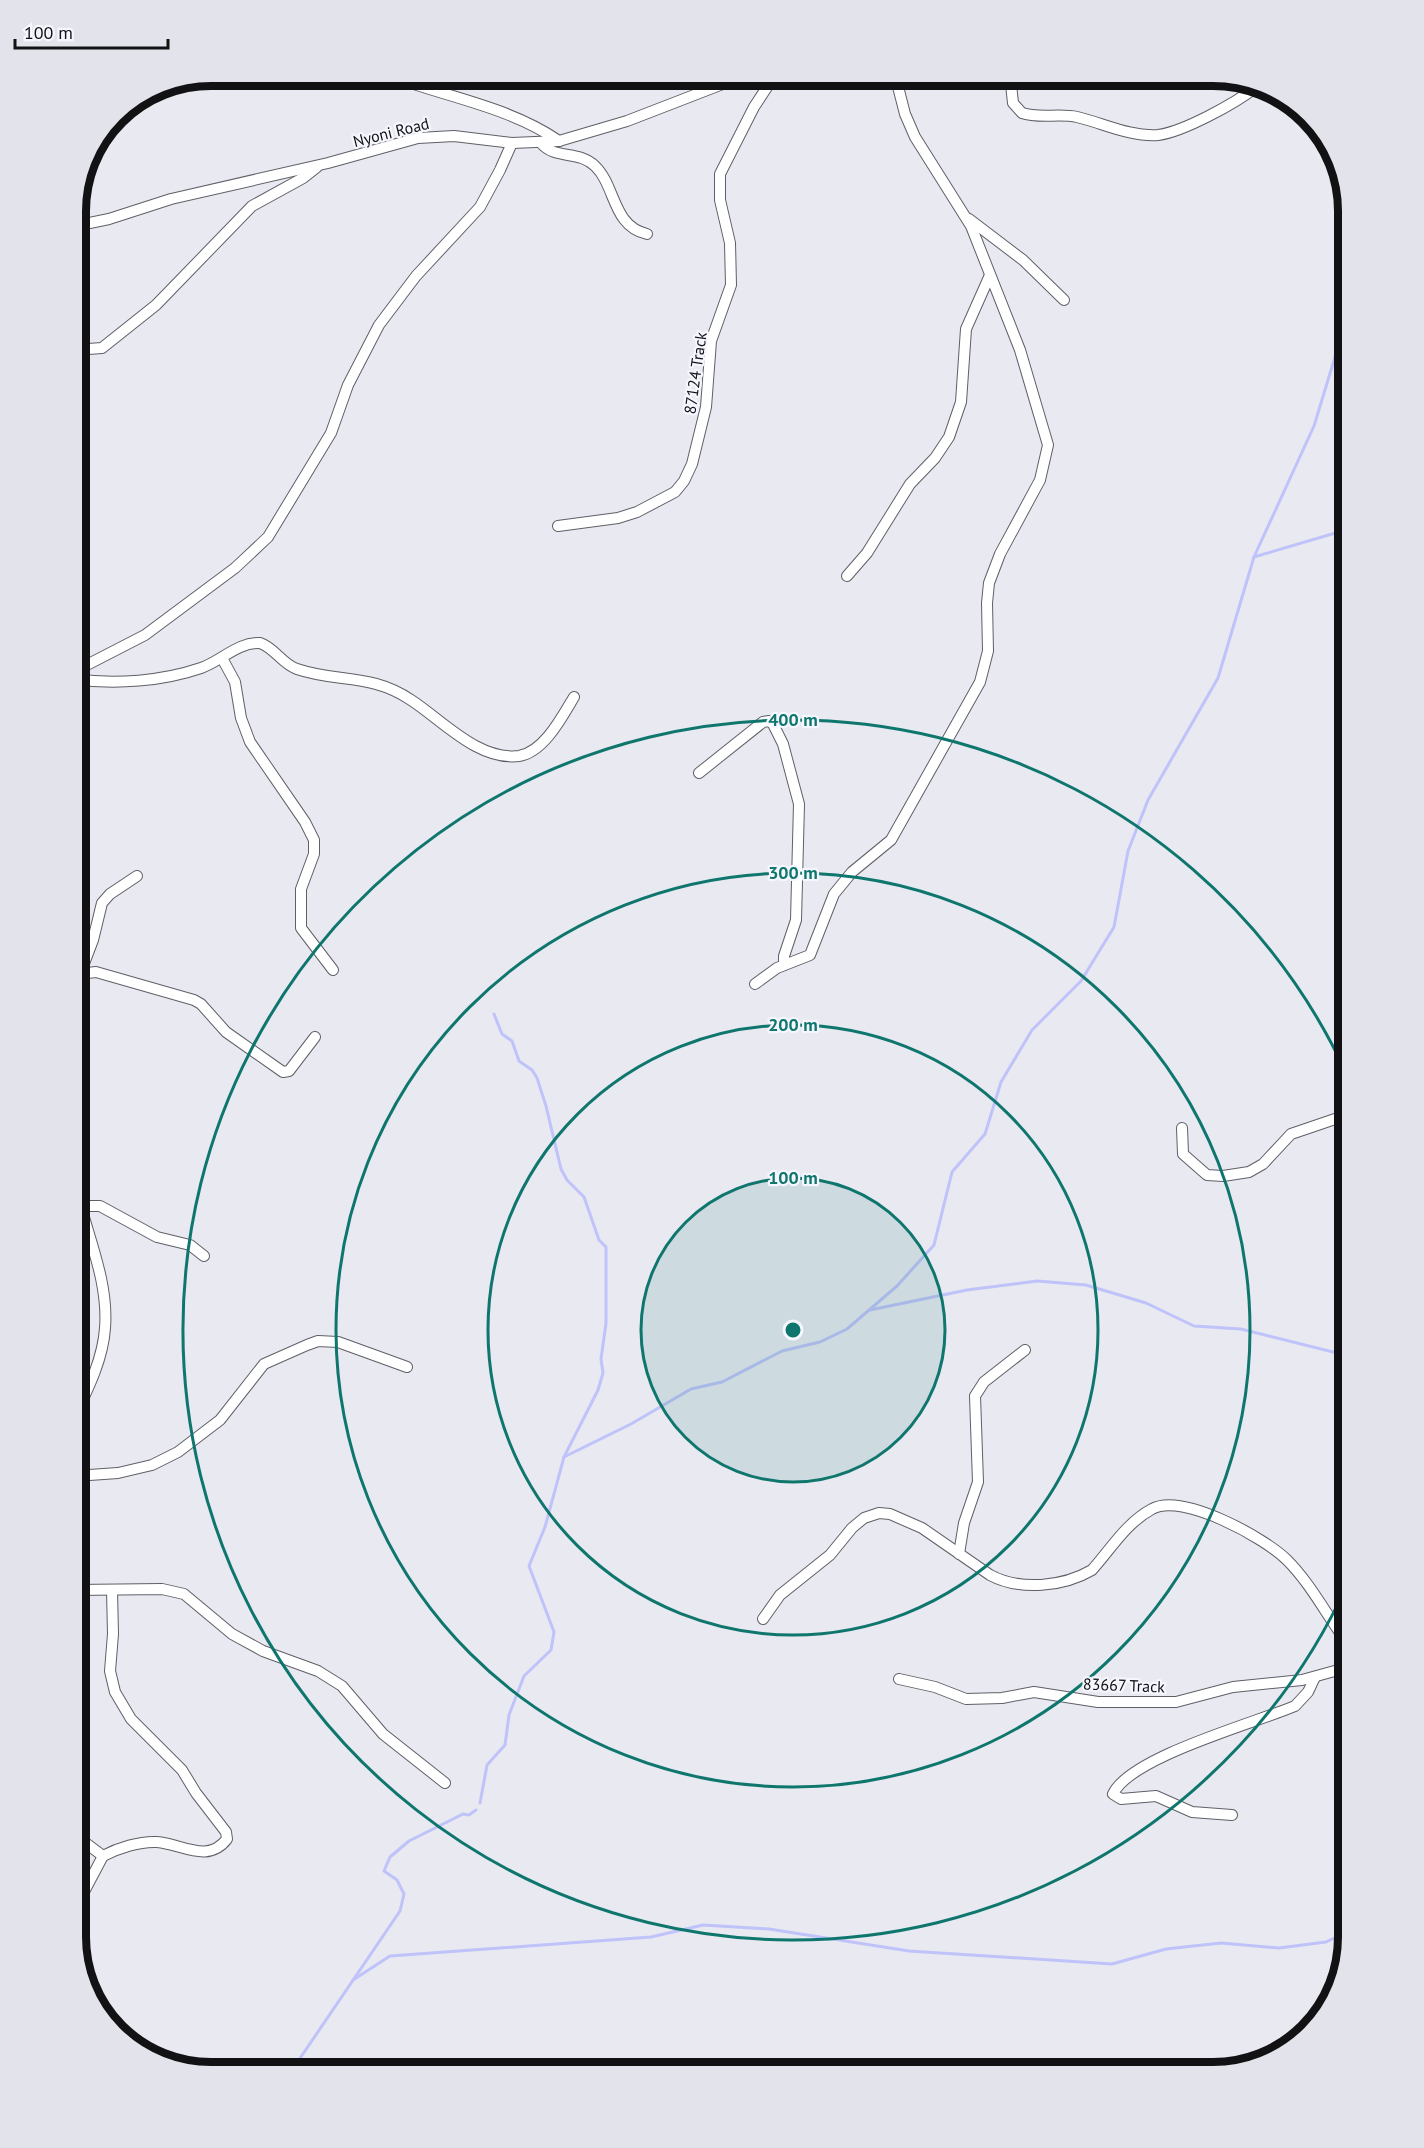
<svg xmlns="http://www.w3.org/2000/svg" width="1424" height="2148" font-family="'PT Sans',sans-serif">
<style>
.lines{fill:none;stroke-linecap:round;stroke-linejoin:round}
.stream{stroke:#bfc3f9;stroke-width:3}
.minor-casing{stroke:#5f6067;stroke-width:12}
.minor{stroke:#fff;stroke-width:10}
.ring{fill:none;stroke:#0f766e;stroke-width:3}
.labels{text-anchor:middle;stroke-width:4.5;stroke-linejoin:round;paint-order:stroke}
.street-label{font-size:16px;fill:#121215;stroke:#f5f6fe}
.rim{fill:none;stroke:#121215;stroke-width:8}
.centre{fill:#0f766e;stroke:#f5f6fe;stroke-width:3}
.ring-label{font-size:18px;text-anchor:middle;font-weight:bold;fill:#0f766e;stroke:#f5f6fe;stroke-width:4.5;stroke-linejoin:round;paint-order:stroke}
</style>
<rect width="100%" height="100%" fill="#e8e9f1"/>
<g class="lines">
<!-- stream -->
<g class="stream">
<polyline points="1254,557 1314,426 1335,357 1349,241"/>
<polyline points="870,1310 967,1290 1037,1281 1086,1285 1146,1303 1194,1326 1241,1329 1349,1356"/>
<polyline points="564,1457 631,1424 691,1389 722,1382 782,1351 820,1342 847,1329 897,1286 934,1245 952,1172 985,1134 1001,1082 1032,1030 1081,981 1114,927 1128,851 1148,800 1218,678 1254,557 1349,529"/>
<polyline points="480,1803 487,1765 505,1745 509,1715 524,1676 551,1650 554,1632 529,1566 545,1527 564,1457 598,1390 603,1373 601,1359 606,1323 606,1247 599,1240 584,1197 567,1180 561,1169 546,1106 537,1078 532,1070 519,1061 512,1041 502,1034 494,1014"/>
<polyline points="353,1980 390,1956 651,1937 703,1925 769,1929 909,1951 1112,1964 1166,1949 1221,1943 1279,1948 1326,1942 1349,1931"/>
<polyline points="290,2073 400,1911 404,1894 397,1880 384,1871 390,1857 409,1841 463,1814 469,1815 476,1810"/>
</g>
<!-- minor casing -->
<g class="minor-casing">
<g id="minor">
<path d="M388,75C445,97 508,106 559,141"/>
<path d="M1010,75L1013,103L1022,113C1039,119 1059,113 1077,117C1103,123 1130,137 1158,135C1183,132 1236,103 1256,87"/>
<path d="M541,143C555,160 579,150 595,166C616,186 612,226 647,234"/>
<polyline points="969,219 1023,260 1064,300"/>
<polyline points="75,226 109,219 171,199 328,163 418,138 454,136 512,143 559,141 627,121 746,75"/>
<polyline points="75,350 102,348 156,305 252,206 303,178 317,167"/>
<polyline points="558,526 618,518 637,512 675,492 684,481 692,464 706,407 711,341 731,285 730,243 720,200 720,174 754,107 775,75"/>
<polyline points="847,576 867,553 910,484 935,458 949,437 961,402 966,329 990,275"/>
<polyline points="222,658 235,682 241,718 250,742 305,822 314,840 314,854 301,889 301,928 333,970"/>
<polyline points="75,671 145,635 235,568 268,537 331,433 348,385 379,325 416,276 480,207 500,170 512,143"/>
<path d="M75,679C115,685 163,681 201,668C221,661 238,642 260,643C275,648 282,664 297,669C338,683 371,673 411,700C442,720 478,761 519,756C544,752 562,717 574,697"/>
<polyline points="699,773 763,722 769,721 773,724 783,744 799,804 796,920 784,956 784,965"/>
<polyline points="79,974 96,972 194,1000 201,1004 226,1032 283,1072 289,1071 315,1037"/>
<polyline points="755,984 777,968 810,955 834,894 852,872 891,840 980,682 988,651 987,603 989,583 1000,554 1040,480 1048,445 1020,350 971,226 915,137 905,114 895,75"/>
<polyline points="75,987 93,940 102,903 110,894 137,876"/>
<polyline points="1182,1128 1183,1154 1207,1175 1223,1176 1249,1172 1263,1164 1291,1134 1338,1118 1349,1108"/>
<polyline points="80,1206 100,1206 157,1237 190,1245 204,1256"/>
<path d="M75,1416C88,1389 103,1359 105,1328C109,1279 85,1231 75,1183"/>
<polyline points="75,1476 118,1473 152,1465 178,1452 220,1420 264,1364 307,1345 318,1341 338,1342 407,1367"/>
<polyline points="959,1554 964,1523 978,1482 975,1396 984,1382 1025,1350"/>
<polyline points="75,1590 162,1589 184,1594 232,1634 263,1651 318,1671 342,1686 383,1734 445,1783"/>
<path d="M763,1619L780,1595L830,1555L852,1528L864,1518L879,1513L890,1514L922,1528L990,1575C1020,1591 1063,1587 1092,1570C1110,1550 1127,1522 1152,1509C1182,1492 1265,1538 1287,1560C1312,1585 1328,1618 1349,1645"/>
<polyline points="899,1679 935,1687 966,1699 1002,1698 1034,1692 1098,1702 1176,1702 1233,1687 1302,1680 1349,1667"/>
<path d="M1232,1815L1192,1812L1156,1796L1121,1799L1113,1794C1130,1757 1255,1723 1295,1706L1308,1692L1315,1677"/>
<path d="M75,1835L103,1856C118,1848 140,1841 157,1842C182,1844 208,1864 227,1839L226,1832L196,1793L182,1770L131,1719L115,1692L110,1671L113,1634L112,1590"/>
<polyline points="77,1905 103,1856"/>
</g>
</g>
<!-- minor -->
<use href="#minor" class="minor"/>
</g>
<!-- distance rings -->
<circle cx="793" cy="1330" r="152" fill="#0f766e" fill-opacity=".12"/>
<g class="ring">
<circle cx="793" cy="1330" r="152"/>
<circle cx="793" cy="1330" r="305"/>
<circle cx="793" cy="1330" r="457"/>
<path d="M1348 1583A610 610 0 1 1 1348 1077"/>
</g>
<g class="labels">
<!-- street labels -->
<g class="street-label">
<text transform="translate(391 132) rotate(-14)" y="6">Nyoni Road</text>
<text transform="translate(695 373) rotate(-82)" y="6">87124 Track</text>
<text transform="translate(1124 1685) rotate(2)" y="6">83667 Track</text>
</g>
</g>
<!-- crop -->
<path d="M0 0H1424V2148H0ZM211 86H1213A125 125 0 0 1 1338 211V1937A125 125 0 0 1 1213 2062H211A125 125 0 0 1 86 1937V211A125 125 0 0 1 211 86Z" fill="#e3e4eb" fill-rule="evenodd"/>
<path class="rim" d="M211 86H1213A125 125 0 0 1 1338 211V1937A125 125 0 0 1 1213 2062H211A125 125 0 0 1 86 1937V211A125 125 0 0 1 211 86Z"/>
<circle cx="793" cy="1330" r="9" class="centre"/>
<g class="ring-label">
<text x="793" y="726">400 m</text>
<text x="793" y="879">300 m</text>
<text x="793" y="1031">200 m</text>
<text x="793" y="1184">100 m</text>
</g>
<!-- scale -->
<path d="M15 39v9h153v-9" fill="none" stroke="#121215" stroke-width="3"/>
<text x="24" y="39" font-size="18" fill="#121215" stroke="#f5f6fe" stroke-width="4.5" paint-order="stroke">100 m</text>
</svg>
